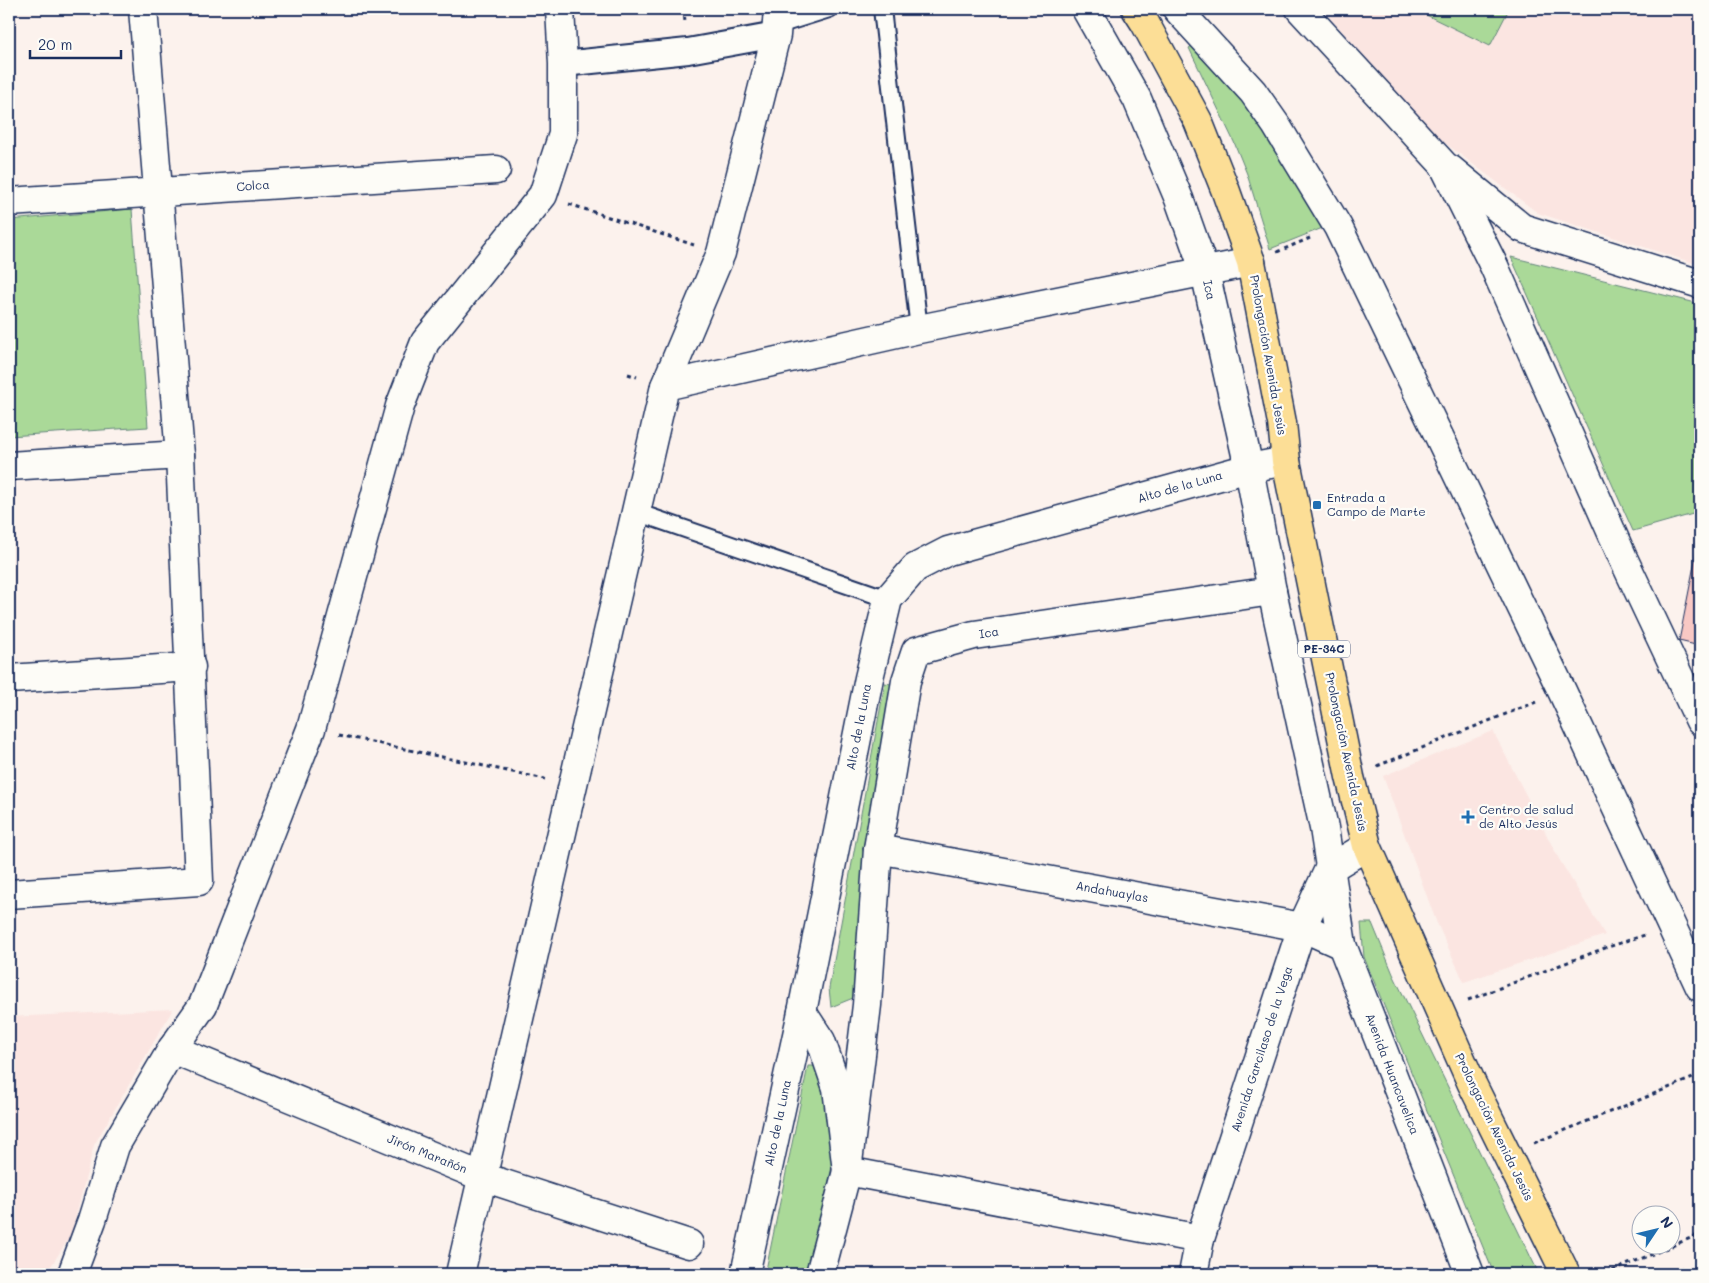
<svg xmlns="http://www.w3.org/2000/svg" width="1709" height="1283" font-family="Mali,sans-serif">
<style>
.built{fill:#fbe5e1}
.green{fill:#aad998;stroke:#62847b}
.building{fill:#f8c8c4;stroke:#1b2f5e}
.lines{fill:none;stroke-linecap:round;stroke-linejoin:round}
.service-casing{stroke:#1b2f5e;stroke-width:20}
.pedestrian-casing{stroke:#1b2f5e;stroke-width:28}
.minor-casing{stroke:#1b2f5e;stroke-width:31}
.secondary-casing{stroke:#1b2f5e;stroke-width:31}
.primary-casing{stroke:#1b2f5e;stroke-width:31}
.path{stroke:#1b2f5e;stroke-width:3;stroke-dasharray:4 4;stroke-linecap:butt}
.service{stroke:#fdfcf7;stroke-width:16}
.pedestrian{stroke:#fdfcf7;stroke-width:24}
.minor{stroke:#fdfcf7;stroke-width:28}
.secondary{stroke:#fdfcf7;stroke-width:28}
.primary{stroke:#fcde96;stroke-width:28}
.poi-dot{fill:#1f6fb2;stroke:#fdfcf7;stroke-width:2}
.labels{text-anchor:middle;stroke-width:4.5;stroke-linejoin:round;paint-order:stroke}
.shield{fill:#fdfcf7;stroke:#5f6c8c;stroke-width:1}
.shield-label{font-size:11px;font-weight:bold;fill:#1b2f5e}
.street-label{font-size:12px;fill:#1b2f5e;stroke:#fdfcf7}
.poi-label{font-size:12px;fill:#1b2f5e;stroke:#fdfcf7;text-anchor:start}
</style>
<rect width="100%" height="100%" fill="#fcf2ed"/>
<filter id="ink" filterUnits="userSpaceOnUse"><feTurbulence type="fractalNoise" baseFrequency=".02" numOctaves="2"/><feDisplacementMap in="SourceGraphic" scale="10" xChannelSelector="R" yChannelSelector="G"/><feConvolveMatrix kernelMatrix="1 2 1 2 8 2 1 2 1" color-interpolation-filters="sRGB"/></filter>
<g filter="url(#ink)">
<!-- built -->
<g class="built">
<polygon points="1322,9 1700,9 1700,265 1538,213 1437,137"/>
<polygon points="1493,731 1559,859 1605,935 1464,982 1436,921 1383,776"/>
<polygon points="173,1009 94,1145 71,1235 46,1274 9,1274 9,1017"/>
</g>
<!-- green -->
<g class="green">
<polygon points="1414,9 1509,9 1490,46"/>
<polygon points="1194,44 1236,91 1272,138 1325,227 1270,249 1247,174 1234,142 1189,48"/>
<polygon points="132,209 148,427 9,436 9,220"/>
<polygon points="1511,257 1700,304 1700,512 1633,531"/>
<polygon points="885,683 897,685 858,996 831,1007 829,988"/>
<polygon points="1361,923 1372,923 1393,974 1539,1274 1494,1274 1364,957"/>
<polygon points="808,1066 814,1066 823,1084 833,1162 808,1274 784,1274 766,1270"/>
</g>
<!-- building -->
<g class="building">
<polygon points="1697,550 1700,551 1700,646 1679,641"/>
<polygon points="1682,1267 1686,1274 1668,1274"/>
</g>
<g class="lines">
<!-- service casing -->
<g class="service-casing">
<g id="service">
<polyline points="882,9 919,329"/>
<polyline points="778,25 829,9"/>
<polyline points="636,512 888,599"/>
</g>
</g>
<!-- pedestrian casing -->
<g class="pedestrian-casing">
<polyline id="pedestrian" points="563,64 688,51 776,35"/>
</g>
<!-- minor casing -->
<g class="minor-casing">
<g id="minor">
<polyline points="1086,9 1137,99 1179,199 1205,272 1249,468 1272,591 1324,828 1342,945 1470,1274"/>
<polyline points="1177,9 1253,92 1276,125 1338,227 1562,691 1700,987"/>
<polyline points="1300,9 1443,164 1494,266 1623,558 1700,721"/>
<polyline points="1450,169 1522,228 1700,284"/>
<polyline points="9,202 496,170"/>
<polyline points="665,386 919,329 1251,262"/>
<polyline points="9,466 180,455"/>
<polyline points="9,679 191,667"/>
<polyline points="878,849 1302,927 1342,945"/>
<polyline points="9,894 199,881 180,455 143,9"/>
<polyline points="802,1012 821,1041 837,1088 847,1171 1200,1239"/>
<polyline points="172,1049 483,1177 689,1244"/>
<polyline points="72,1274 92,1220 115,1146 172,1049 203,1005 311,729 400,406 425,342 543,195 563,134 563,64 560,9"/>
<polyline points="460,1274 665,386 721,253 776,35 778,9"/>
<polyline points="820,1274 847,1171 867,1005 878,849 906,681 916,651 974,635 1272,591"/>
<polyline points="1193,1274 1200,1239 1302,927 1329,869 1367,846"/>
</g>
</g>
<!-- secondary casing -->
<g class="secondary-casing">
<polyline id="secondary" points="745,1274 802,1012 869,678 888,599 915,568 948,551 1249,468 1286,461"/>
</g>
<!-- primary casing -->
<g class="primary-casing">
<polyline id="primary" points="1136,9 1145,23 1198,121 1225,189 1251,262 1282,423 1286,461 1350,777 1367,846 1472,1084 1566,1274"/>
</g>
<!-- path -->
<g class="path">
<polyline points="684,9 685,23"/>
<polyline points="569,204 694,245"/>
<polyline points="1277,252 1310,238"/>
<polyline points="628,374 637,377"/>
<polyline points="339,735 545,779"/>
<polyline points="1377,766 1536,702"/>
<polyline points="1468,1000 1605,948 1645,935"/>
<polyline points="1534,1143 1700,1075"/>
<polyline points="1605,1274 1700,1234"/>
</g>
<!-- service -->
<use href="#service" class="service"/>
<!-- pedestrian -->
<use href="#pedestrian" class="pedestrian"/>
<!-- minor -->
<use href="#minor" class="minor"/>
<!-- secondary -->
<use href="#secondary" class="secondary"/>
<!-- primary -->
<use href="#primary" class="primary"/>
</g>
</g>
<!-- markers -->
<g class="poi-dot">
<rect x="1312" y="500" width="10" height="10" rx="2.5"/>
<path d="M1465.5 809.5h5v5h5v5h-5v5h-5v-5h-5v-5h5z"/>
</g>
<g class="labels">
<!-- shield labels -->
<rect class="shield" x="1298" y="640.5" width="52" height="17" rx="4"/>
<g class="shield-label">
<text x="1324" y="653">PE-34C</text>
</g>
<!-- street labels -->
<g class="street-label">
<text transform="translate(253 186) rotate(-4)" y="4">Colca</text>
<text transform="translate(1209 290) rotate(77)" y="4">Ica</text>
<text transform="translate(1268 355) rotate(80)" y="4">Prolongación Avenida Jesús</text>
<text transform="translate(1180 487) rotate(-16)" y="4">Alto de la Luna</text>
<text transform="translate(989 633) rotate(-9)" y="4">Ica</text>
<text transform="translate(859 727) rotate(-79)" y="4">Alto de la Luna</text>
<text transform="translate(1346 752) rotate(78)" y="4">Prolongación Avenida Jesús</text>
<text transform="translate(1112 892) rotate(10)" y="4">Andahuaylas</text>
<text transform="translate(1262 1049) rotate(-72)" y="4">Avenida Garcilaso de la Vega</text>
<text transform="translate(1392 1074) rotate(69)" y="4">Avenida Huancavelica</text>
<text transform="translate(778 1123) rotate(-78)" y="4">Alto de la Luna</text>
<text transform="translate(1494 1127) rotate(64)" y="4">Prolongación Avenida Jesús</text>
<text transform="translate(427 1154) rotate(22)" y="4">Jirón Marañón</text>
</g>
<!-- poi labels -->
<g class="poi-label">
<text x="1327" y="502">Entrada a<tspan x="1327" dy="14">Campo de Marte</tspan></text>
<text x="1479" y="814">Centro de salud<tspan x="1479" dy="14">de Alto Jesús</tspan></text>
</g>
</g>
<!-- margin -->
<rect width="1709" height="1283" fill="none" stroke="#fdfcf7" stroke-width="30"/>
<rect x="15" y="15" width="1679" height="1253" fill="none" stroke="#1b2f5e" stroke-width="2" filter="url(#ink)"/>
<!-- north arrow -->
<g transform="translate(1656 1230) rotate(55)"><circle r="24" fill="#fdfcf7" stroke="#a3aaba"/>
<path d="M0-4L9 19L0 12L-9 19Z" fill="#1f6fb2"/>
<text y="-8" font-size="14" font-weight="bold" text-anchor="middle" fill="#1b2f5e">N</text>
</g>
<!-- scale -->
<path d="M30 50v8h91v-8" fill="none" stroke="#1b2f5e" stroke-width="2.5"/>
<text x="38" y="50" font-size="15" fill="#1b2f5e" stroke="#fdfcf7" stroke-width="4" paint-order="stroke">20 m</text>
</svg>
